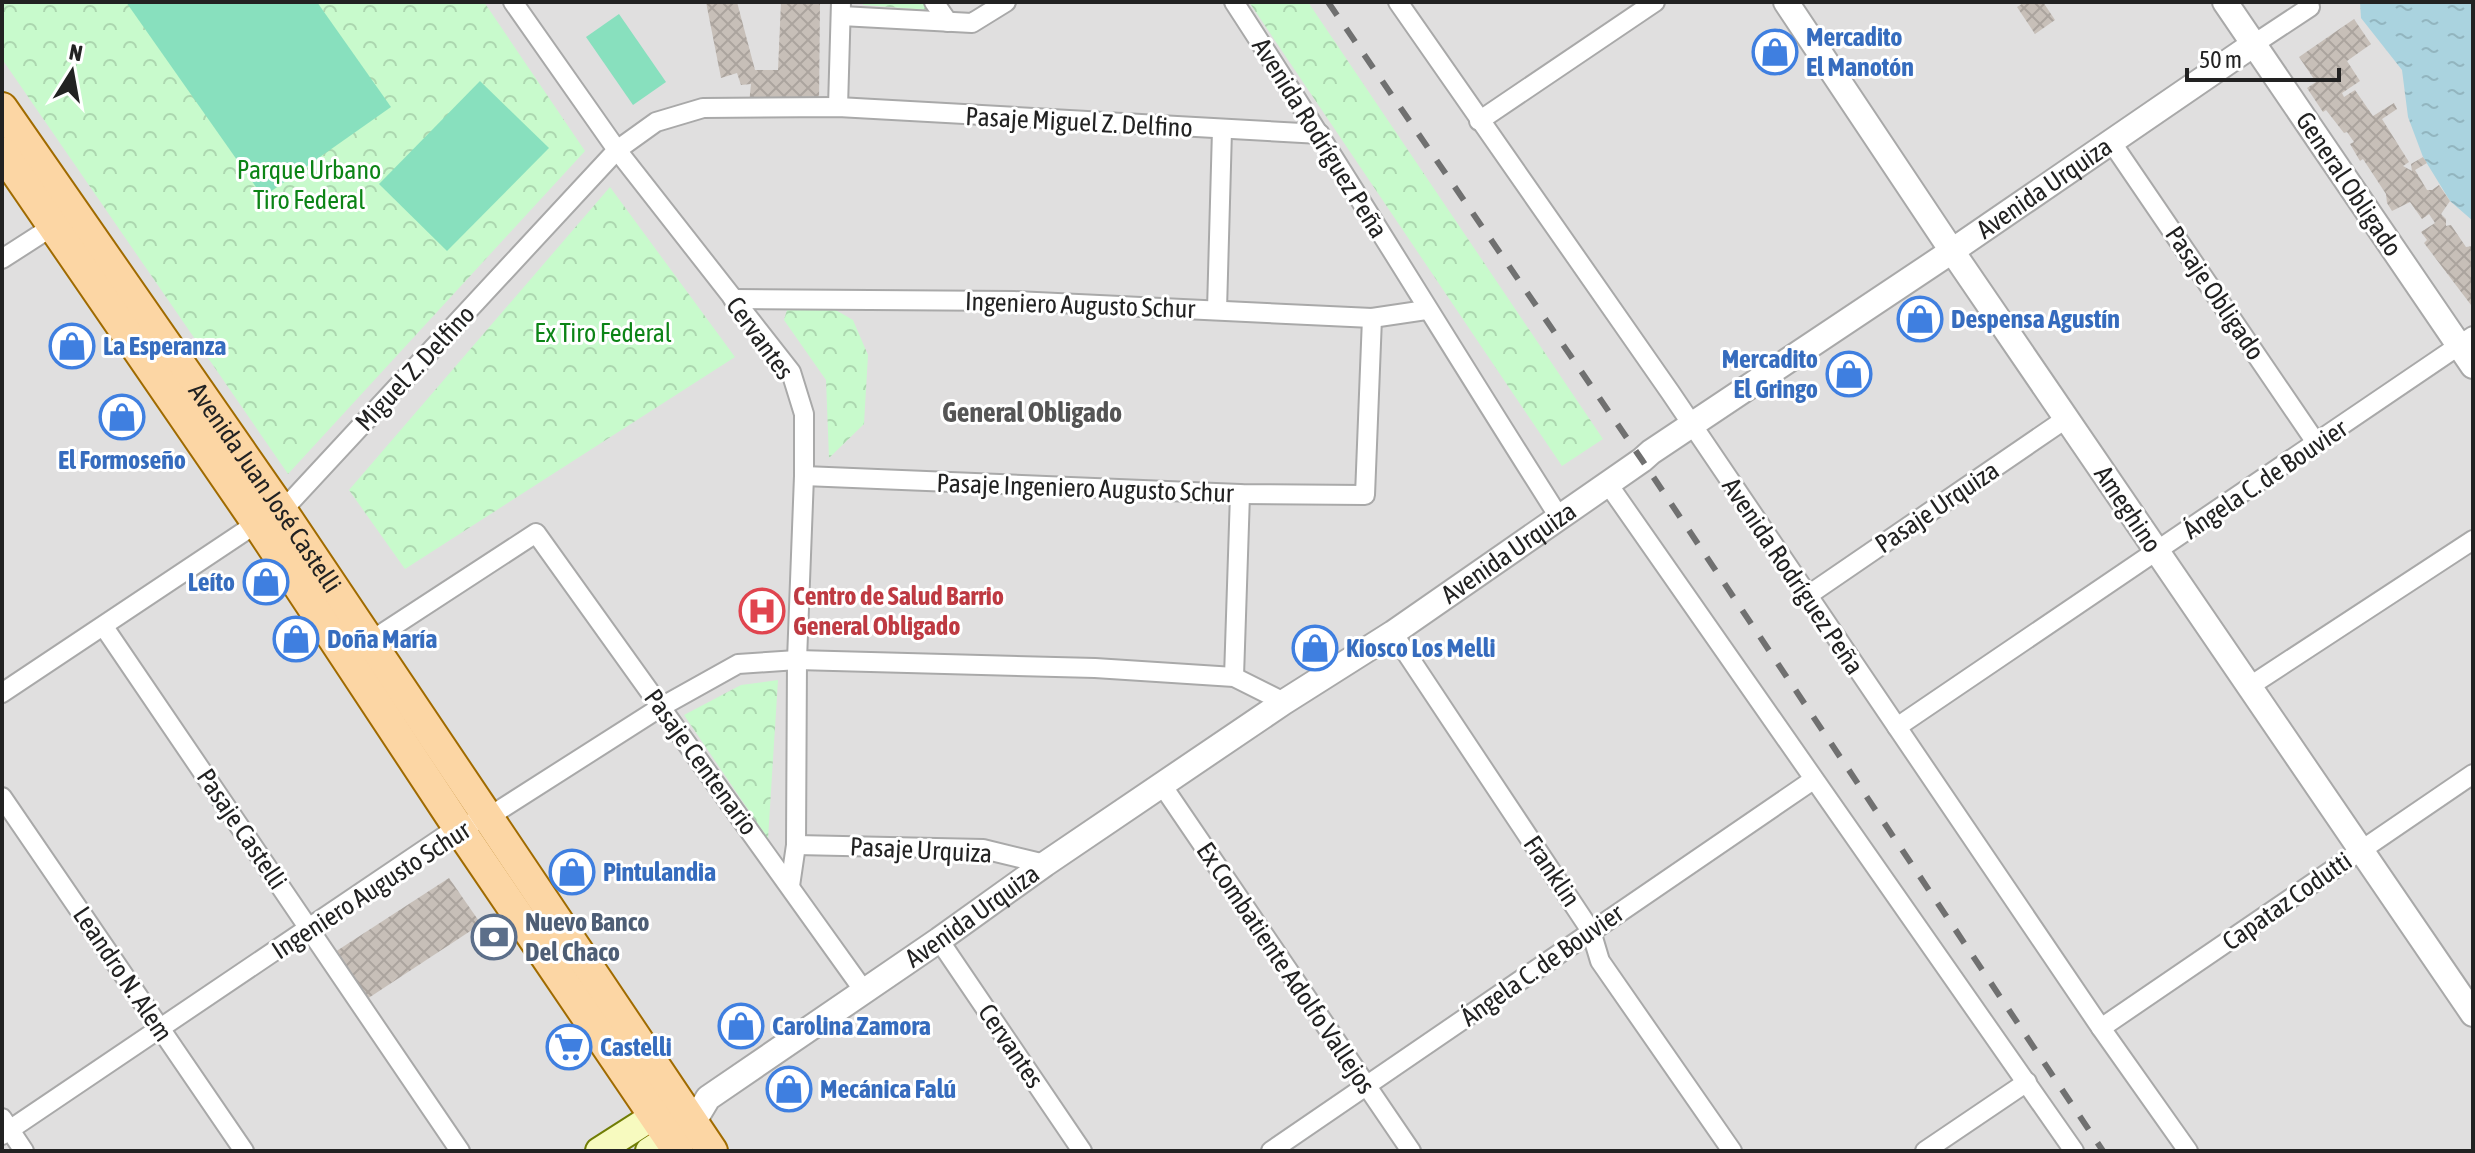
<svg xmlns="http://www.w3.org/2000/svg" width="2475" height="1153" font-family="'Asap Condensed',sans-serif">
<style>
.residential{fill:#e0dfdf}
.park{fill:url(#park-crowns)}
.pitch{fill:#88e0be}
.water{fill:url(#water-ripples)}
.building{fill:url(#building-cross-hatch)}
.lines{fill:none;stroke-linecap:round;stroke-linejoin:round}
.minor-casing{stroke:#a9a9a9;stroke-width:22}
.tertiary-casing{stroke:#a9a9a9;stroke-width:28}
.secondary-casing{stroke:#707d05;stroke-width:30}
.primary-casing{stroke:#a06b00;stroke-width:34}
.minor{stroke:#fff;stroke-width:18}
.tertiary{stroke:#fff;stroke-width:24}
.secondary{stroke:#f7fabf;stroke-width:26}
.primary{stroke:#fcd6a4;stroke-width:30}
.rail{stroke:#707070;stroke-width:6;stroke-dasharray:16 16;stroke-linecap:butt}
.labels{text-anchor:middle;stroke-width:6;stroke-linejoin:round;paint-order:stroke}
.shop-label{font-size:26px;font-weight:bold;fill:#366cbe;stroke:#fff;text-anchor:start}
.street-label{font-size:26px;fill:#222;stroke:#fff}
.park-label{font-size:26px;fill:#0c8416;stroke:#fff}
.health-label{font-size:26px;font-weight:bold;fill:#be3a42;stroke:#fff;text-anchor:start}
.service-label{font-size:26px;font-weight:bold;fill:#4e5e75;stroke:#fff;text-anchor:start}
.neighbourhood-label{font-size:28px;font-weight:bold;fill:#555;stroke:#fff}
</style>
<defs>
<pattern id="park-crowns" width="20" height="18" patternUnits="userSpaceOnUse" patternTransform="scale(2)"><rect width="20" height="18" fill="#c8facc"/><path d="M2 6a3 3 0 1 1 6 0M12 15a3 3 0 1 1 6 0" fill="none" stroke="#acd6af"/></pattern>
<pattern id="water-ripples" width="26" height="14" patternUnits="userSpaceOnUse" patternTransform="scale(2)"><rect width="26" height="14" fill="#aad3df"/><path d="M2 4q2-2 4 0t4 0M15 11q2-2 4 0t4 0" fill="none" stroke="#92b5bf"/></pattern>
<pattern id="building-cross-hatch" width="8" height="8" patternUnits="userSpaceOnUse" patternTransform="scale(2)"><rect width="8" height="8" fill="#c7bfb8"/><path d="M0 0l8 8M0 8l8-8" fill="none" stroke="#aba49e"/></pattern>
</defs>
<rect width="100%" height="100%" fill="#f2efe9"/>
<!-- residential -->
<rect class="residential" x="2" y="2" width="2471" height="1149"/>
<!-- park -->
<g class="park">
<polygon points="2,2 484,2 585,151 288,474 2,59"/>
<polygon points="863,2 924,2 930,10 863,5"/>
<polygon points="1249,2 1308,2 1603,439 1562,466"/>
<polygon points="610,187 735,357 405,569 349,490"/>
<polygon points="834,309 853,320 868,355 864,424 829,458 826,380 784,320 787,310"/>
<polygon points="778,680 768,839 684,715 741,685"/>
</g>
<!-- pitch -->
<g class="pitch">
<polygon points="126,2 317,2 391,107 263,197"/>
<polygon points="619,14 666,82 633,105 586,37"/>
<polygon points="480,81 549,148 447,251 379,184"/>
</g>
<!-- water -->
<polygon class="water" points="2360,2 2473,2 2473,221 2450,201 2423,157 2408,117 2402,70 2361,18"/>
<!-- building -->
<g class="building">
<polygon points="706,2 737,2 755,70 778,70 781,2 820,2 819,104 749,104 751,84 741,85 737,73 721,78"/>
<polygon points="2025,2 2043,2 2055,20 2035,34 2017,7"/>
<polygon points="2354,19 2371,44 2347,61 2360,81 2342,93 2344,97 2355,90 2373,116 2394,103 2397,109 2382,119 2409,162 2403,166 2412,171 2411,164 2423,157 2427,163 2415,170 2427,190 2432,190 2439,185 2450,201 2441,214 2446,219 2446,226 2451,225 2466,247 2473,246 2473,304 2471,305 2424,243 2427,240 2421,232 2435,223 2429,214 2422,219 2410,202 2392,211 2387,203 2386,194 2363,159 2360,161 2350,144 2354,142 2347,132 2344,133 2326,110 2323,112 2307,88 2316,82 2299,57"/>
<polygon points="449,878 481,924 367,999 335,952"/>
</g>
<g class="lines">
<!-- minor casing -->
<g class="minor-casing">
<g id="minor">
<polyline points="513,2 617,150 791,372 804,414 804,476 797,660 796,845 790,886"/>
<polyline points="934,2 948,22"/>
<path d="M1234,2C1345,172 1450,346 1559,517"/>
<polyline points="1398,2 1670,392 2101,1028 2188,1151"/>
<polyline points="841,16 972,23 1006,2"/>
<polyline points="2254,44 2310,7"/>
<polyline points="838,107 841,2"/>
<polyline points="1479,121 1655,2"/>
<polyline points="2112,143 2317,444"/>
<polyline points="2,259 61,221"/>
<polyline points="733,299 1014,301 1372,318 1426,310"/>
<polyline points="1217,310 1222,130"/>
<polyline points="804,476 1240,494 1365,495 1372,318"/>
<polyline points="1608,484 2074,1151"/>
<polyline points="1807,596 2067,418"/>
<polyline points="104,627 460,1151"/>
<polyline points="1393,633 1591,931 1600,961 1732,1151"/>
<polyline points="369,642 536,533 864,991"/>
<polyline points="1234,677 1240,494"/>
<polyline points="2250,686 2473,540"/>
<polyline points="2,693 257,523 282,511 617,150 656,122 703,108 838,107 1320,134"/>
<polyline points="1897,727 2473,336"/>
<polyline points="1162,785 1411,1151"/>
<polyline points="2,797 244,1151"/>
<polyline points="796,845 983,849 1045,864"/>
<polyline points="939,940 1082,1151"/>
<polyline points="2101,1028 2473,774"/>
<polyline points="2,1118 24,1151"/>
<polyline points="2,1135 458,827 487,818 661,707 738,664 797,660 1095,668 1234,677 1284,702"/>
<polyline points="1271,1151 1813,780"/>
<polyline points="1925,1151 2027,1082"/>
</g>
</g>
<!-- tertiary casing -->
<g class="tertiary-casing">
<g id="tertiary">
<polyline points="1786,2 1952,251 2473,1014"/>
<polyline points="2225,2 2473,366"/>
<path id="s1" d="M693,1123L708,1098L939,940L1045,864L1284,702L1393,633L1642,460L1651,452L1952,251L2254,44"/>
</g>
</g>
<!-- secondary casing -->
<g class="secondary-casing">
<g id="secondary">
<polyline points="599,1151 671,1105"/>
<polyline points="649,1151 686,1127"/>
</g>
</g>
<!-- primary casing -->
<g class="primary-casing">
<g id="primary">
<path id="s2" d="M2,108L282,511L712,1151"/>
<polyline points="2,152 257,523 458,827 678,1151"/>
</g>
</g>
<!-- minor -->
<use href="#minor" class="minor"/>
<!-- tertiary -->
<use href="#tertiary" class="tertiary"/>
<!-- secondary -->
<use href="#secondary" class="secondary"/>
<!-- primary -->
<use href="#primary" class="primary"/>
<!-- rail -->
<polyline class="rail" points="1328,2 1642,460 2103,1151"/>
</g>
<!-- icons -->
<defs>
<g id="shop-ring" transform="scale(2.3)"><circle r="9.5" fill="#fff" stroke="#3f7fe0" stroke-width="1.5"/><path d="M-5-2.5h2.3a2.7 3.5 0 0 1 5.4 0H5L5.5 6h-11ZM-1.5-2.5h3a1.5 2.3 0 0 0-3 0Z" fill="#3f7fe0"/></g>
<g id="hospital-ring" transform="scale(2.3)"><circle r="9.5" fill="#fff" stroke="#e0444e" stroke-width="1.5"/><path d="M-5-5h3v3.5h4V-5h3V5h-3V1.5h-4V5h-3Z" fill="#e0444e"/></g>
<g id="bank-ring" transform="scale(2.3)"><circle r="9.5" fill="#fff" stroke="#5c6f8a" stroke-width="1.5"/><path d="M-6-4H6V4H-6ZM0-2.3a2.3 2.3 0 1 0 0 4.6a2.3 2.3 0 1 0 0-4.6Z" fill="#5c6f8a"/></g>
<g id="supermarket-ring" transform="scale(2.3)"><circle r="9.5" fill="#fff" stroke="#3f7fe0" stroke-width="1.5"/><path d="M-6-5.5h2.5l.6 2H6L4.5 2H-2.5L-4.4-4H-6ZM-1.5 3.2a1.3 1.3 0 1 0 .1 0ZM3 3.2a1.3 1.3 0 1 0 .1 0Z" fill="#3f7fe0"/></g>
</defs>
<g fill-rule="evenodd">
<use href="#shop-ring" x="1775" y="52"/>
<use href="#shop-ring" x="1920" y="319"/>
<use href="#shop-ring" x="72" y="346"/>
<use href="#shop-ring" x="1849" y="374"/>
<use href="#shop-ring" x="122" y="417"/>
<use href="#shop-ring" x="266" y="582"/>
<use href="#hospital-ring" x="762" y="611"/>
<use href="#shop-ring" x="296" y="639"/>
<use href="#shop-ring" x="1315" y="648"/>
<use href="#shop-ring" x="572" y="872"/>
<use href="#bank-ring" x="494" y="937"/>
<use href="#shop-ring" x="741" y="1026"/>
<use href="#supermarket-ring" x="569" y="1047"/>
<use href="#shop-ring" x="789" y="1089"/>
</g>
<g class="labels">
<!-- shop labels -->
<g class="shop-label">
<text x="1806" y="46">Mercadito<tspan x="1806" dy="30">El Manotón</tspan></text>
<text x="1951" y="328">Despensa Agustín</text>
<text x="103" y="355">La Esperanza</text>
<text x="1818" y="368" text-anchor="end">Mercadito<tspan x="1818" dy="30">El Gringo</tspan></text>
<text x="122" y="469" text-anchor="middle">El Formoseño</text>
<text x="235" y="591" text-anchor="end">Leíto</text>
<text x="327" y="648">Doña María</text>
<text x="1346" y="657">Kiosco Los Melli</text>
<text x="603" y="881">Pintulandia</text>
<text x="772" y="1035">Carolina Zamora</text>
<text x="600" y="1056">Castelli</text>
<text x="820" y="1098">Mecánica Falú</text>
</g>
<!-- street labels -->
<g class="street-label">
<text transform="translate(1079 122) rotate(3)" y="9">Pasaje Miguel Z. Delfino</text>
<text transform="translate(1320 138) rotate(58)" y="9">Avenida Rodríguez Peña</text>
<text transform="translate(2349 184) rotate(56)" y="9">General Obligado</text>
<text dy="9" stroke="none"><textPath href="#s1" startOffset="1646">Avenida Urquiza</textPath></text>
<text transform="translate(2215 293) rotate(56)" y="9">Pasaje Obligado</text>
<text transform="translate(1080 305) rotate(2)" y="9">Ingeniero Augusto Schur</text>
<text transform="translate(760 338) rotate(54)" y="9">Cervantes</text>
<text transform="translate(415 368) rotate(-47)" y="9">Miguel Z. Delfino</text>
<text transform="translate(2265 479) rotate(-34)" y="9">Ángela C. de Bouvier</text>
<text transform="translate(1085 488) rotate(2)" y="9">Pasaje Ingeniero Augusto Schur</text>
<text dy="9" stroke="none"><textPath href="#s2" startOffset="462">Avenida Juan José Castelli</textPath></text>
<text transform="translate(1937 507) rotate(-34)" y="9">Pasaje Urquiza</text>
<text transform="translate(2128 509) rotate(56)" y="9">Ameghino</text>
<text dy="9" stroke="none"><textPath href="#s1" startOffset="998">Avenida Urquiza</textPath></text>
<text transform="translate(1793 576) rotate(56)" y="9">Avenida Rodríguez Peña</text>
<text transform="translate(701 762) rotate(54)" y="9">Pasaje Centenario</text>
<text transform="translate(242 829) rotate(56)" y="9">Pasaje Castelli</text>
<text transform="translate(921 850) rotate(3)" y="9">Pasaje Urquiza</text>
<text transform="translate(1552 871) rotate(56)" y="9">Franklin</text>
<text transform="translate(371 890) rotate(-33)" y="9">Ingeniero Augusto Schur</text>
<text transform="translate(2287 901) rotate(-35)" y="9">Capataz Codutti</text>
<text dy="9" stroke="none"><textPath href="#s1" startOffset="350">Avenida Urquiza</textPath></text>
<text transform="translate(1542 965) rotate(-35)" y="9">Ángela C. de Bouvier</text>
<text transform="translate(1286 968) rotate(56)" y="9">Ex Combatiente Adolfo Vallejos</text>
<text transform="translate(123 974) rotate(56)" y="9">Leandro N. Alem</text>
<text transform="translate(1011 1046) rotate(56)" y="9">Cervantes</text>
</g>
<!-- park labels -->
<g class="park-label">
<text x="309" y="179">Parque Urbano<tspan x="309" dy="30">Tiro Federal</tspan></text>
<text x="603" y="342">Ex Tiro Federal</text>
</g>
<!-- health labels -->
<g class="health-label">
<text x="793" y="605">Centro de Salud Barrio<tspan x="793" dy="30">General Obligado</tspan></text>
</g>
<!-- service labels -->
<g class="service-label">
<text x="525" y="931">Nuevo Banco<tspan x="525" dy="30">Del Chaco</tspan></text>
</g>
<!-- neighbourhood labels -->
<g class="neighbourhood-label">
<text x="1032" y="422">General Obligado</text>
</g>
</g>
<!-- border -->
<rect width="2475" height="1153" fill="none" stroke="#222222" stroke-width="8"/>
<!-- north arrow -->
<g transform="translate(72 72) rotate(11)" stroke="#ffffff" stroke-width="6" paint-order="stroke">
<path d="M0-6L14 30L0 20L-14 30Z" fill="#222222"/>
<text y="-12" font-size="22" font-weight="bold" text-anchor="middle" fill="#222222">N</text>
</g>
<!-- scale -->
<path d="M2187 68v12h152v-12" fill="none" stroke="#222222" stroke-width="4"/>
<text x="2199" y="68" font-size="24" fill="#222222" stroke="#ffffff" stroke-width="6" paint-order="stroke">50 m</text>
</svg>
